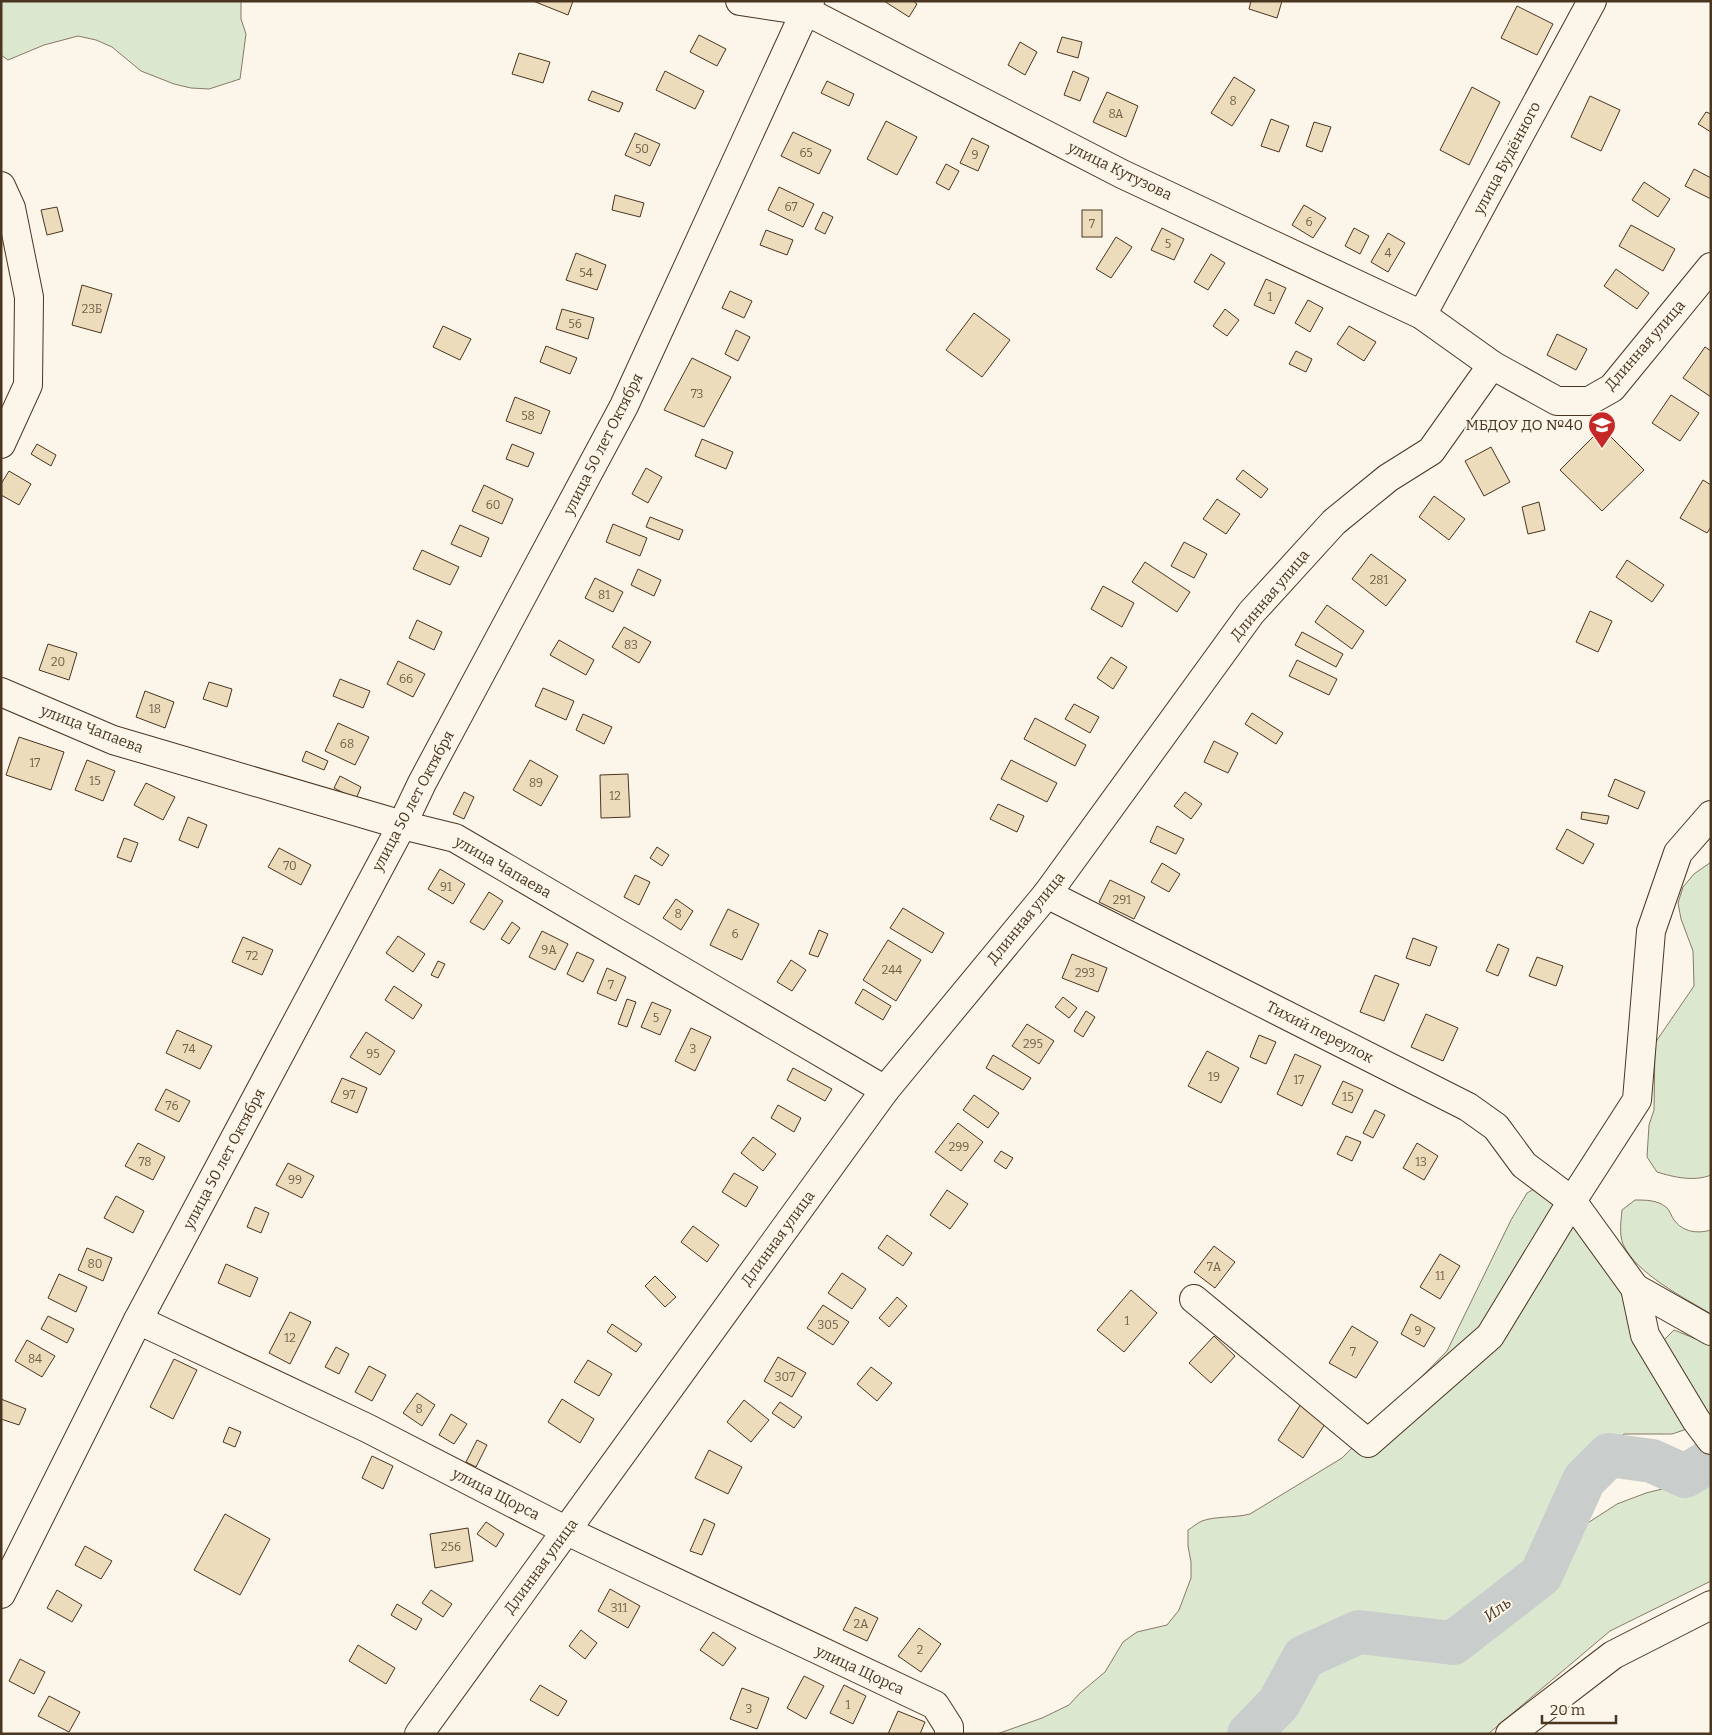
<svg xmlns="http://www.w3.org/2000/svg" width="1712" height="1735" font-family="Bitter,serif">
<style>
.green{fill:#dce7d0;stroke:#887966}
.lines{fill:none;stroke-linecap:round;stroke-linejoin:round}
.river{stroke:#c9cecd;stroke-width:44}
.building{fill:#ecdcbc;stroke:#4a3520}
.minor-casing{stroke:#4a3520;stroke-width:30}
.minor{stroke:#fbf6e9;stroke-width:28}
.labels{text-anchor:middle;stroke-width:4;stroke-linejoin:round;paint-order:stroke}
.number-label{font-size:12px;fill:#725f47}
.street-label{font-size:15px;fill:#4a3520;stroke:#fbf6e9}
.poi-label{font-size:15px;fill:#4a3520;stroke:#fbf6e9;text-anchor:end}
.water-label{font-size:16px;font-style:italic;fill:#4a3520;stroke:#fbf6e9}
</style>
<rect width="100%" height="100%" fill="#fbf6e9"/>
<!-- green -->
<g class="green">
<polygon points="1,1 241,1 241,19 246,34 240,79 209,89 191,88 174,84 141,71 112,47 96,40 78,36 44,45 8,60 1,55"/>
<path d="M1711,862V1175C1694,1182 1673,1177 1657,1172L1647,1157L1649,1125L1654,1110L1655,1043L1694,986L1693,951L1681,919L1678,903L1683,887L1694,874Z"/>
<path d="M1541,1185L1624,1284L1687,1429L1672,1434H1624L1558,1496L1577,1530L1617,1504L1646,1493L1711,1477V1581L1610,1631L1488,1734H997L1042,1718L1069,1705L1080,1693L1105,1672L1123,1642L1137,1632L1167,1625L1179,1610L1191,1578V1562L1188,1546V1530C1193,1527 1197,1523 1202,1521C1215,1516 1235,1518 1250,1514L1342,1458L1447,1351L1511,1220L1527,1193Z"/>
<path d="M1635,1200C1646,1200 1657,1200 1666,1207C1670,1210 1671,1216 1674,1220C1683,1232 1697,1234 1711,1230V1314C1685,1298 1636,1274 1623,1244C1619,1234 1621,1221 1622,1210Z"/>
<polygon points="1674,1330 1711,1345 1711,1424 1663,1341"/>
</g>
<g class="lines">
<!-- river -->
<polyline class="river" points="1249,1734 1279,1703 1304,1657 1359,1632 1453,1643 1541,1575 1584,1480 1609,1455 1652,1461 1685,1476 1711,1460"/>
</g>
<!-- building -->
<g class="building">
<polygon points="533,1 573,1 568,15"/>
<polygon points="884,1 913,1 917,4 909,17"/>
<polygon points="1251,1 1282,1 1277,18 1249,9"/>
<polygon points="1517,6 1553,24 1537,55 1501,38"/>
<polygon points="699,35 726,49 717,66 690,52"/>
<polygon points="1062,37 1082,42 1078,58 1057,52"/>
<polygon points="1020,42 1037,52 1025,75 1008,65"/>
<polygon points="519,53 550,62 543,83 512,74"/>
<polygon points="665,71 704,91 695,109 656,90"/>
<polygon points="1073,71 1089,78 1080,101 1064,95"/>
<polygon points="1234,77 1255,90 1232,126 1211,113"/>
<polygon points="827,81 854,94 849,106 821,93"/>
<polygon points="1472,87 1500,102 1469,165 1440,150"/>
<polygon points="592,91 623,103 619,112 588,100"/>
<polygon points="1107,92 1138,106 1126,137 1093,122"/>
<polygon points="1590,96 1620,110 1601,151 1571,137"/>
<polygon points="1706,112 1711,114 1711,132 1698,124"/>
<polygon points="1271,119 1289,126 1279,152 1261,146"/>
<polygon points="886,121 917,137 897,175 867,159"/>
<polygon points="1314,122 1331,127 1322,152 1306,146"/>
<polygon points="793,132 831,150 819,174 781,156"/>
<polygon points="635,133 660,144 650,166 625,155"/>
<polygon points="972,138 989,146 978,171 960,163"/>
<polygon points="946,164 959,171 949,190 936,183"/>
<polygon points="1694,169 1711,178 1711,199 1685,186"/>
<polygon points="1644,182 1670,199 1658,217 1632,200"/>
<polygon points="779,187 814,204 803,227 768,210"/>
<polygon points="615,195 644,203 640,217 612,210"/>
<polygon points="1304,205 1326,218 1313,238 1292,225"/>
<polygon points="57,207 63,231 47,235 41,210"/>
<rect x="1082" y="210" width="20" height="27"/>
<polygon points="823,212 833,217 825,234 815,229"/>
<polygon points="1631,225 1675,249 1663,271 1619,246"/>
<polygon points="1162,228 1184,239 1174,260 1151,250"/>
<polygon points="1354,228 1369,236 1360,254 1345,246"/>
<polygon points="766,230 793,240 787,255 760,245"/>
<polygon points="1388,233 1405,243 1388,272 1371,262"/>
<polygon points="1116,237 1132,247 1111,278 1096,269"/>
<polygon points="576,253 606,265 597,290 566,280"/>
<polygon points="1211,254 1225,263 1208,290 1194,282"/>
<polygon points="1616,269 1649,293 1637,309 1604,286"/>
<polygon points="1266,279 1286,288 1274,314 1254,305"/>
<polygon points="82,285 112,294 101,333 72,325"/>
<polygon points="730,291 752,301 744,318 722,308"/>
<polygon points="1308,300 1323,308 1310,332 1295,323"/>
<polygon points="562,309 594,318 588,339 556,329"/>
<polygon points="1225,309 1239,320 1227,336 1213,326"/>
<polygon points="974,313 1010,340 982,377 946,350"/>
<polygon points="443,326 471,339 460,360 433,347"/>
<polygon points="1349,326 1376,342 1364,361 1337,344"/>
<polygon points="736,330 750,337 738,361 725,354"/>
<polygon points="1557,334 1587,349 1576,370 1547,355"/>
<polygon points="546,346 577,358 570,374 540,362"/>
<polygon points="1705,347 1711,351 1711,397 1683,378"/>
<polygon points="1296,351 1312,359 1306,372 1289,364"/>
<polygon points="692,358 731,377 704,427 664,410"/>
<polygon points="1671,395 1699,413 1680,441 1652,423"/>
<polygon points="515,397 550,411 541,434 506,421"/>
<polygon points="1602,428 1644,470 1602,511 1560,470"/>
<polygon points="702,439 733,452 726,469 695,456"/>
<polygon points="37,444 56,455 51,466 31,454"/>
<polygon points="512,444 534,453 528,467 506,459"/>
<polygon points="1491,447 1510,482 1484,496 1465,461"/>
<polygon points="646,468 662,477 648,503 632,494"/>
<polygon points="1243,470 1268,489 1261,498 1236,479"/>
<polygon points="9,471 31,484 19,505 1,495 1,484"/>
<polygon points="1703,480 1711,485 1711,527 1707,533 1680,518"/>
<polygon points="484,485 513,499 502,524 472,511"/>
<polygon points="1434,496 1465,519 1449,540 1419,517"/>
<polygon points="1217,499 1240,514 1226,534 1203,519"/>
<polygon points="1539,502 1545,530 1528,534 1522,507"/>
<polygon points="650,517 683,530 679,540 646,527"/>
<polygon points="613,524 647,538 640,556 606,542"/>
<polygon points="460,525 489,538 481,557 451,544"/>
<polygon points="1184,542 1207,554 1194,578 1171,566"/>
<polygon points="422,550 459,567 450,585 413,569"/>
<polygon points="1371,554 1406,580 1386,606 1352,579"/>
<polygon points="1627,560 1664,585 1652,602 1616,577"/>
<polygon points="1145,562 1190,592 1177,612 1132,582"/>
<polygon points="638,569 661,580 654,596 631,585"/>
<polygon points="595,578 623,592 613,612 585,598"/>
<polygon points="1103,586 1134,603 1122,627 1091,609"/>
<polygon points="1327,605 1364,631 1352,649 1315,622"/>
<polygon points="1590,611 1612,621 1598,652 1576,642"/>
<polygon points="417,620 442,632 434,650 409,638"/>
<polygon points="624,627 651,642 639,663 612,647"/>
<polygon points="1302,632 1343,654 1336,667 1295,645"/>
<polygon points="559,640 594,660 586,675 550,655"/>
<polygon points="48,644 77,653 69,680 39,670"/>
<polygon points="1111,657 1127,667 1113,689 1097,678"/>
<polygon points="1297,660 1337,679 1329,695 1289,676"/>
<polygon points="398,661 425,674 413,697 387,684"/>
<polygon points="340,679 370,691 363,708 333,696"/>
<polygon points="209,682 232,689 227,707 203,699"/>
<polygon points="543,688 574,701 566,720 535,706"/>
<polygon points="145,691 174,702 165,728 136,717"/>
<polygon points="1074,704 1099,717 1090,733 1065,719"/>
<polygon points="1252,713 1283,733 1276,744 1245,724"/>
<polygon points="583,714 612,727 604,744 576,730"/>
<polygon points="1035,718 1086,745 1075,766 1024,739"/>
<polygon points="338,723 369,737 355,765 325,751"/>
<polygon points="19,737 64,752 51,790 6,775"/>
<polygon points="1214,741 1238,753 1228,773 1204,762"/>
<polygon points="306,751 328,761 324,770 302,761"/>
<polygon points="87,760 115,771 103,801 75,790"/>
<polygon points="530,760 558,776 541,806 513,790"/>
<polygon points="1011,760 1057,783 1047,802 1001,779"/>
<polygon points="628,774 630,817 601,818 600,775"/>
<polygon points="340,776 361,787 356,799 334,788"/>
<polygon points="1615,779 1645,792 1638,809 1608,796"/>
<polygon points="146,783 175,797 163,820 134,805"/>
<polygon points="464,792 474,797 464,819 453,814"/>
<polygon points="1185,792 1202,804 1191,819 1174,806"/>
<polygon points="998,804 1024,816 1017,832 990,819"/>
<polygon points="1582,812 1609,816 1607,824 1581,819"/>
<polygon points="188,817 207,825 198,848 179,840"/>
<polygon points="1157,826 1184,839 1176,854 1150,842"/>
<polygon points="1567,829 1594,844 1583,864 1556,849"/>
<polygon points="124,838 138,843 131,862 117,857"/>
<polygon points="657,847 669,855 662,866 650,858"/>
<polygon points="279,848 311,865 301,885 268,867"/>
<polygon points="1162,863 1180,874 1169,892 1151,882"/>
<polygon points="440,869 465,884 453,904 428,889"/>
<polygon points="635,875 650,882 639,905 624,897"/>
<polygon points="1110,880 1145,897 1134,919 1099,902"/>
<polygon points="489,892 503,901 484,930 470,922"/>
<polygon points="676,899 693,911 681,930 663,918"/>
<polygon points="903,908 944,933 932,953 890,928"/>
<polygon points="728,909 759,924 742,960 710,945"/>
<polygon points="512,922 520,928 509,944 501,939"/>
<polygon points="819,930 828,934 818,957 809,954"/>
<polygon points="542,931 568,944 555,970 529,957"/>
<polygon points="398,936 425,954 413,972 386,953"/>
<polygon points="243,937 273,950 262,975 232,962"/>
<polygon points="1413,938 1437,947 1430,966 1406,958"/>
<polygon points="888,940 921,960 896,1001 863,980"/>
<polygon points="1498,944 1509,949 1498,976 1486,971"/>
<polygon points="577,952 594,960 583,982 567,974"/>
<polygon points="1072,954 1107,968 1098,992 1062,978"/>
<polygon points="1537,957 1563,966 1556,986 1529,976"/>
<polygon points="791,960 806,970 792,991 777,982"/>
<polygon points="438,961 445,964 438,978 431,975"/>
<polygon points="607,968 626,977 616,1001 597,993"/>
<polygon points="1375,975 1399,984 1384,1021 1360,1012"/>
<polygon points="394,986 422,1005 413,1019 385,1000"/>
<polygon points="863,989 891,1006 883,1020 855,1003"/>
<polygon points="1063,997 1077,1008 1069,1018 1055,1007"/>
<polygon points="627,999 636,1002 627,1027 618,1024"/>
<polygon points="652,1002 671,1010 660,1035 641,1027"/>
<polygon points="1086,1011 1095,1017 1083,1037 1074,1031"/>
<polygon points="1426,1014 1458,1028 1443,1061 1411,1047"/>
<polygon points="1027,1024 1054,1041 1039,1064 1012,1046"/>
<polygon points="691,1028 711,1037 695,1071 675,1061"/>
<polygon points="177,1030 212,1046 200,1069 166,1053"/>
<polygon points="366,1032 395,1051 380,1075 350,1057"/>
<polygon points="1259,1035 1276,1042 1266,1064 1250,1057"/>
<polygon points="1207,1051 1239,1068 1221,1103 1188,1086"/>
<polygon points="1295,1054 1321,1066 1302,1106 1277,1094"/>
<polygon points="993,1055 1031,1078 1023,1090 986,1068"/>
<polygon points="793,1068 832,1089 825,1101 787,1080"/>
<polygon points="342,1078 367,1088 357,1113 331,1102"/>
<polygon points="1343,1081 1363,1090 1352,1113 1332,1104"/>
<polygon points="166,1089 190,1101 179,1122 155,1110"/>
<polygon points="974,1095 999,1113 988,1128 963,1110"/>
<polygon points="778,1105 801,1118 794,1132 771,1118"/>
<polygon points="1375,1110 1385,1115 1373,1138 1363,1133"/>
<polygon points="958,1123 983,1142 961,1171 935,1152"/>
<polygon points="1346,1136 1361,1142 1352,1161 1337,1154"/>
<polygon points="753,1137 776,1154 763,1171 741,1153"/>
<polygon points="138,1143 165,1157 153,1180 125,1166"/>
<polygon points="1417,1143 1438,1156 1424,1180 1403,1168"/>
<polygon points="1001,1151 1013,1158 1006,1169 994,1161"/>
<polygon points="288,1163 314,1176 302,1198 276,1185"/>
<polygon points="734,1173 758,1187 746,1207 722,1192"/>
<polygon points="947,1190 968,1204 950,1229 930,1215"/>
<polygon points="116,1196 144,1211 133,1233 104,1218"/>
<polygon points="255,1207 269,1213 261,1233 247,1227"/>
<polygon points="693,1226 719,1245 707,1262 681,1242"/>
<polygon points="887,1235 912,1253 903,1266 878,1248"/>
<polygon points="1214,1246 1235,1262 1215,1288 1194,1272"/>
<polygon points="87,1248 112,1258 103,1281 78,1270"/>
<polygon points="1440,1254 1460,1266 1440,1299 1420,1287"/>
<polygon points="226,1264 258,1278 250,1297 218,1283"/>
<polygon points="842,1273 866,1289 852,1309 828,1293"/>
<polygon points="59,1274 87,1287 76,1312 48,1298"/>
<polygon points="655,1276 676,1297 665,1307 645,1286"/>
<polygon points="1131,1290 1157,1313 1124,1352 1097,1330"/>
<polygon points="897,1297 907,1306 889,1327 879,1318"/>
<polygon points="823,1305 849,1322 833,1345 807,1328"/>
<polygon points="290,1312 311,1322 290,1364 269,1353"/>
<polygon points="1411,1314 1435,1328 1424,1347 1401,1334"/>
<polygon points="48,1316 74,1329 67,1343 41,1329"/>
<polygon points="612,1324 642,1344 636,1352 607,1332"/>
<polygon points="1352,1326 1378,1342 1356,1378 1329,1363"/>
<polygon points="1214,1336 1235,1356 1211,1383 1189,1363"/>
<polygon points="27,1340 55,1356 42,1377 15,1361"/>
<polygon points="336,1347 349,1354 339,1374 325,1367"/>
<polygon points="778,1357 806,1373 792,1397 764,1381"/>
<polygon points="174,1359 197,1370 173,1419 150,1407"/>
<polygon points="588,1360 612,1374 599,1396 574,1382"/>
<polygon points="369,1366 386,1375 372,1401 355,1392"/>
<polygon points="871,1367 892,1383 877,1401 857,1384"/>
<polygon points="417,1393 435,1405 422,1426 403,1413"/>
<polygon points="1,1399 26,1409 19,1425 1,1419"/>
<polygon points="562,1399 594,1419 580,1443 548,1422"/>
<polygon points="744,1400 769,1420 751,1442 727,1422"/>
<polygon points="780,1402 802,1417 794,1428 772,1413"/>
<polygon points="1301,1404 1327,1421 1303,1458 1278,1440"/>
<polygon points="451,1414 467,1424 454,1444 439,1435"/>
<polygon points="229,1427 241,1432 235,1447 223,1442"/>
<polygon points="477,1440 487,1445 476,1467 466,1462"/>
<polygon points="709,1450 742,1467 728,1494 695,1478"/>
<polygon points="372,1456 393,1466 383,1489 362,1478"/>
<polygon points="225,1514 270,1539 240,1595 194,1570"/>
<polygon points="704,1519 715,1524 702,1555 690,1551"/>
<polygon points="486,1522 504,1534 496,1547 477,1534"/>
<polygon points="468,1528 473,1561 435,1568 430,1534"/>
<polygon points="85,1546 112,1561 101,1579 75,1565"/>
<polygon points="610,1589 640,1606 628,1628 598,1611"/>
<polygon points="57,1590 82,1605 72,1622 47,1608"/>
<polygon points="431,1590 452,1604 443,1617 422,1603"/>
<polygon points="397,1604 422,1619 416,1630 391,1615"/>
<polygon points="855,1607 878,1618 867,1641 843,1630"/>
<polygon points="919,1628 941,1644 921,1672 898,1656"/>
<polygon points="581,1630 597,1643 585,1659 569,1646"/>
<polygon points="713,1632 736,1648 723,1666 700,1650"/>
<polygon points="358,1645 395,1668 386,1684 349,1661"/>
<polygon points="20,1659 45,1672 34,1694 9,1681"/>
<polygon points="804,1676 824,1686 806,1719 787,1708"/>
<polygon points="540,1685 567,1701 558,1716 530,1700"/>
<polygon points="844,1685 866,1696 853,1724 830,1713"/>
<polygon points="742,1688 769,1698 757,1729 730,1719"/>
<polygon points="49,1696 80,1712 69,1732 38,1716"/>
<polygon points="898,1711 925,1722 920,1734 888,1734"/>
</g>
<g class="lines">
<!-- minor casing -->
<g class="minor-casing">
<g id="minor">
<polyline points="740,1 806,11 1122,174 1422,315 1492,365 1557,401 1589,401 1612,388 1711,267"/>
<polyline points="1,186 11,208 29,297 28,385 1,444"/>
<polyline points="1422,315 1592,1"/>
<polyline points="1,692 113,740 402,825 455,838 885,1090"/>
<polyline points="1047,894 1468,1107 1496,1127 1524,1165 1572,1201 1635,1288 1645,1335 1696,1420 1711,1440"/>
<polyline points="1635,1288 1711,1331"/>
<polyline points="1194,1299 1368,1443 1490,1336 1572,1201 1637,1100 1651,931 1678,853 1711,815"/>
<polyline points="138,1320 367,1428 567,1531 935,1705 949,1727 949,1734"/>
<polyline points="1,1594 138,1320 402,825 422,783 624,406 810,1"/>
<polyline points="419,1734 885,1090 1047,894 1251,613 1334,522 1388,478 1431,451 1492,365"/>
<polyline points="1510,1734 1613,1655 1711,1605"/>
</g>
</g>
<!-- minor -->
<use href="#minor" class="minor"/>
</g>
<!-- icons -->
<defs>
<g id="school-pin" transform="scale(1.4375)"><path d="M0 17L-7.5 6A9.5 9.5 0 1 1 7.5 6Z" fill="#c62828" stroke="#fbf6e9"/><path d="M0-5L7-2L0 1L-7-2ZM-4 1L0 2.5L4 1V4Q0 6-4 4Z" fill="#fff"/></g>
</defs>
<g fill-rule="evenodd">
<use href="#school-pin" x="1602" y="425"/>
</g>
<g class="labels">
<!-- number labels -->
<g class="number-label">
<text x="1233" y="105">8</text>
<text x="1116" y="118">8А</text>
<text x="642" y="153">50</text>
<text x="806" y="157">65</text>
<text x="975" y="159">9</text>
<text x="791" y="211">67</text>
<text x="1309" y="226">6</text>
<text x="1092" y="228">7</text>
<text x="1168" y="248">5</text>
<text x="1388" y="257">4</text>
<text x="586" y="277">54</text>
<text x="1270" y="301">1</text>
<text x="92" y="313">23Б</text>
<text x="575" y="328">56</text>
<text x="697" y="398">73</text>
<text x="528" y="420">58</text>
<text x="493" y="509">60</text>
<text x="1379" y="584">281</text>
<text x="604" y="599">81</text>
<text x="631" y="649">83</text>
<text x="58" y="666">20</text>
<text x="406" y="683">66</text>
<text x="155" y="713">18</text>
<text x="347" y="748">68</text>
<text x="35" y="767">17</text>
<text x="95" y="785">15</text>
<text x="536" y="787">89</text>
<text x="615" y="800">12</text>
<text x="290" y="870">70</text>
<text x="446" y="891">91</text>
<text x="1122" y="904">291</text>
<text x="678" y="918">8</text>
<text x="735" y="938">6</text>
<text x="549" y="954">9А</text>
<text x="252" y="960">72</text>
<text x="892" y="974">244</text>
<text x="1085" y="977">293</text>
<text x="611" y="989">7</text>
<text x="656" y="1022">5</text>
<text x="1033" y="1048">295</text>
<text x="189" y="1053">74</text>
<text x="693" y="1053">3</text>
<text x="373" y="1058">95</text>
<text x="1214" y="1081">19</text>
<text x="1299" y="1084">17</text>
<text x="349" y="1099">97</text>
<text x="1348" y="1101">15</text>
<text x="172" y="1110">76</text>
<text x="959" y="1151">299</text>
<text x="145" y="1166">78</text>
<text x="1421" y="1166">13</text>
<text x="295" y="1184">99</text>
<text x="95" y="1268">80</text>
<text x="1214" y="1271">7А</text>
<text x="1440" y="1280">11</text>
<text x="1127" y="1325">1</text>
<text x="828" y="1329">305</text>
<text x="1418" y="1335">9</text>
<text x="290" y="1342">12</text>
<text x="1353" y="1356">7</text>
<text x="35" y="1363">84</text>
<text x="785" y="1381">307</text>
<text x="419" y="1413">8</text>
<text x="451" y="1551">256</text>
<text x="619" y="1612">311</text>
<text x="861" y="1628">2А</text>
<text x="920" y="1654">2</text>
<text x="848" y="1709">1</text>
<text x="749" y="1713">3</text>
</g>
<!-- street labels -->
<g class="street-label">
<text transform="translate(1507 158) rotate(-62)" y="5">улица Будённого</text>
<text transform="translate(1120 171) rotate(26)" y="5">улица Кутузова</text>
<text transform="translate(1645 345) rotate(-49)" y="5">Длинная улица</text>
<text transform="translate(603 444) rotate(-63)" y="5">улица 50 лет Октября</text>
<text transform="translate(1270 595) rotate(-50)" y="5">Длинная улица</text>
<text transform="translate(92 729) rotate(21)" y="5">улица Чапаева</text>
<text transform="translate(413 801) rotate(-62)" y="5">улица 50 лет Октября</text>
<text transform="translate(503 867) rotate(30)" y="5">улица Чапаева</text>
<text transform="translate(1026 918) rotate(-51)" y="5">Длинная улица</text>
<text transform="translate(1320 1032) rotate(27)" y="5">Тихий переулок</text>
<text transform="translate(224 1159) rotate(-62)" y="5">улица 50 лет Октября</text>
<text transform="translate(778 1238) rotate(-54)" y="5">Длинная улица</text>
<text transform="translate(496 1494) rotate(27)" y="5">улица Щорса</text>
<text transform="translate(541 1566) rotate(-54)" y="5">Длинная улица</text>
<text transform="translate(860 1670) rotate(25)" y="5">улица Щорса</text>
</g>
<!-- poi labels -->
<g class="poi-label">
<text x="1583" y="430">МБДОУ ДО №40</text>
</g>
<!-- water labels -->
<g class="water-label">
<text transform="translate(1497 1609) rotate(-37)" y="6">Иль</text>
</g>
</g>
<!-- border -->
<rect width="1712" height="1735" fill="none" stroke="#4a3520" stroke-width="5"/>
<!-- scale -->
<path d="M1542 1715v8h74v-8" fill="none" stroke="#4a3520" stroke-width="2.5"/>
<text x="1550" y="1715" font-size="15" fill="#4a3520" stroke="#fbf6e9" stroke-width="4" paint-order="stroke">20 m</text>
</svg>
